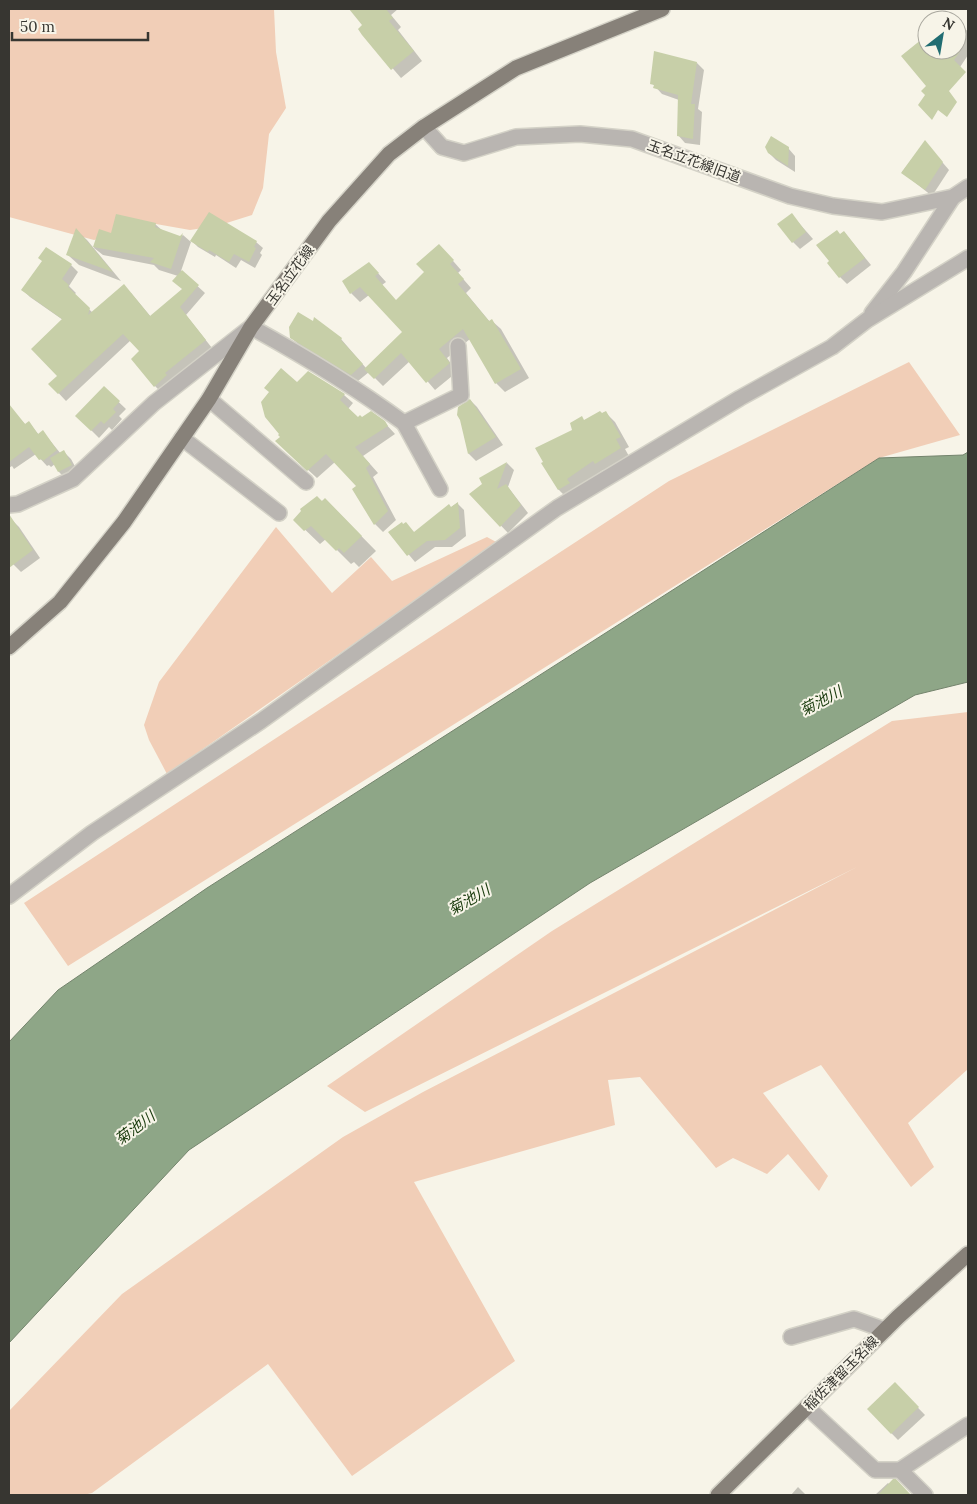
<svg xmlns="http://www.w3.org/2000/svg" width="977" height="1504" font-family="Lora,'Noto Sans JP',serif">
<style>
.green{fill:#f1ceb7}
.water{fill:#8ea687;stroke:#74846d}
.shadow{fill:#0003}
.building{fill:#c7cfa8}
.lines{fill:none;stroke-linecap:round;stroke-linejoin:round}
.minor-casing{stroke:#d4d2c7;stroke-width:18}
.major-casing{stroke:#d4d2c7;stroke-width:18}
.minor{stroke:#b9b5b1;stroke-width:15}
.major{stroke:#878179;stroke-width:15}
.labels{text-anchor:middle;stroke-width:4;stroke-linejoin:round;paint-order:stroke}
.street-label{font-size:14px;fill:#373631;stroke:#f7f4e8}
.water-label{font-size:15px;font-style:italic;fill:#193b0d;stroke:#f7f4e8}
</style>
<rect width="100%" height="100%" fill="#f7f4e8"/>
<!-- green -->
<g class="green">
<polygon points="9,9 274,9 276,52 286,108 269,134 263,188 252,215 217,226 190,230 156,224 94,240 9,217"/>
<polygon points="909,362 960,435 879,458 68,966 24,903 669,481"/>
<polygon points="276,527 332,593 371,557 392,581 487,537 498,543 167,774 149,740 144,725 159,682"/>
<polygon points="968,712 968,1069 908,1123 934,1167 911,1187 821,1065 763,1093 828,1176 819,1191 788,1154 767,1174 733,1158 716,1168 640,1077 608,1080 615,1125 414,1182 515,1361 352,1476 268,1364 92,1493 83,1495 9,1495 9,1411 122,1294 343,1137 423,1092 857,867 365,1112 327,1086 552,931 892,721"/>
</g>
<!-- water -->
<polygon class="water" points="968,452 968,682 915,695 590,883 189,1150 9,1343 9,1042 58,990 207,888 879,458 963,455"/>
<!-- shadow -->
<g class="shadow">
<polygon points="352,9 398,9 391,15 401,27 398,30 422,61 401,78 363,34 364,26 351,10"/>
<polygon points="959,26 968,31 968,55 939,99 903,56 927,37 927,50 957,50 957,28"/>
<polygon points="697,63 704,70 698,109 702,112 700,145 685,143 678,135 679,100 662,94 652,83"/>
<polygon points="925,142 949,170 932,196 902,172"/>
<polygon points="788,148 795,156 795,172 776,160 769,153"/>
<polygon points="791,214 813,239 800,249 793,242"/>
<polygon points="155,224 163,231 180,237 183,235 191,242 181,271 205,293 186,315 212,348 171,381 162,393 155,386 141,351 131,340 66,401 50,384 59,376 63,320 30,297 23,290 71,265 78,272 69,286 76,293 74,295 93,313 131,293 151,317 183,289 178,276 159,270 154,265 103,255 94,248 100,230 111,235"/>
<polygon points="76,230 87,240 121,281 79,265 68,255"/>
<polygon points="844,232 871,265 847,284 840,277 840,235"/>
<polygon points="192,241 256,242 263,248 260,253 262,255 255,268 241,260 236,268 216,255 215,257 198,247"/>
<polygon points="447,254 461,270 458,273 471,288 466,293 490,322 492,321 501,329 529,378 505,392 496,383 470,339 447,358 457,372 435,390 410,361 383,386 369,372 358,381 299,345 292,338 341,339 366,368 404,332 369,295 360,302 351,293 377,272 386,282 382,285 396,301"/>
<polygon points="297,384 344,395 353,403 348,409 358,419 384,422 395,434 363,456 378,473 373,477 396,520 383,532 375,524 358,487 335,462 317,478 286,450 281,437"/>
<polygon points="104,388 126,409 119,416 122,419 112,430 109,427 99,438 77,416"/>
<polygon points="470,400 477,407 503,445 476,461 469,454 461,419"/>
<polygon points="13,412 26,425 29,423 39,435 43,432 61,454 64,452 71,459 78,472 66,479 59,472 55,464 51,467 49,465 47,466 36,454 14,469 12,466 9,468 9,415"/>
<polygon points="605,412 615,422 629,447 625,449 630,458 605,473 603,470 576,489 568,499 559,490 543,463 574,430 585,421"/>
<polygon points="507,463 514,470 508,487 528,513 508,533 471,494 483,485 481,479"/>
<polygon points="325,499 376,551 359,567 354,562 351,564 326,539 320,544 295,520"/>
<polygon points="457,503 464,510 466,536 452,547 435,547 415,562 390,532 404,525 415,533"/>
<polygon points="12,520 19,527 40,558 21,572 9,560 9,522"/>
<polygon points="895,1384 925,1415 898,1440 868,1409"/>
<polygon points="895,1481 910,1495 875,1495 888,1483 890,1485"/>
<polygon points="798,1487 806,1495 791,1495"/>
</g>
<!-- building -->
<g class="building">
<polygon points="349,9 386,9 393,18 389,21 414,51 391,70 362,35 358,29 362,25"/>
<polygon points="927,35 927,50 961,50 954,60 966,72 949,91 957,102 947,117 938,110 932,120 918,105 925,95 921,91 926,86 901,56"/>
<polygon points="654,51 697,62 691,104 695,104 693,139 677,136 678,95 653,88 654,85 650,84"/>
<polygon points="771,136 789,147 788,166 768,153 765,147"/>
<polygon points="925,140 943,162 925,190 901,173"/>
<polygon points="209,212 257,241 254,247 256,248 249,262 234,254 229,262 209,250 208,252 190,241"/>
<polygon points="792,213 806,232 792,243 777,224"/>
<polygon points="116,214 156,223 155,227 180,236 183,233 171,269 150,262 154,258 93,247 99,229 111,233"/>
<polygon points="76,228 113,272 66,255"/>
<polygon points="837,230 840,234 844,231 865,258 839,278 827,263 829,261 816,245"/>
<polygon points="439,244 454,260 450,264 464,279 458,284 489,321 492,319 521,369 495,384 463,329 439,349 450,363 426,383 401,353 374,379 364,369 402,332 360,287 350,294 342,281 369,262 379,273 375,276 396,300 424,272 416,264"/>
<polygon points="46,247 72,264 62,279 69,285 68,287 90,308 88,315 124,284 150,316 182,289 172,281 182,270 199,285 180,307 206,340 165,373 167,375 154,387 131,359 139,351 123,334 58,394 48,384 57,376 31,349 62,319 21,290 42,261 38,258"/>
<polygon points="298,312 313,321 314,317 342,338 341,340 363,364 351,375 290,338 289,327"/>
<polygon points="281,368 297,382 308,371 345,394 340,400 358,417 360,415 362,417 371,411 385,421 388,426 355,447 370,464 366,468 388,511 374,525 352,489 356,486 326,454 307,471 275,441 280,437 278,435 279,434 265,417 261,402 269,392 264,388"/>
<polygon points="104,386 120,401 113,409 116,412 104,424 101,421 91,431 75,416"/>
<polygon points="470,399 496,437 468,454 460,420 457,415 458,407"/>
<polygon points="9,404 25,424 29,421 38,434 43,430 57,450 43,461 42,459 39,460 29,447 9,462"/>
<polygon points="600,411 602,413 606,411 621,437 616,439 621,448 595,464 593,461 567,479 570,483 558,490 541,463 543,462 535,448 572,430 570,423 582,416 584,420"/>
<polygon points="64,450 72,465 58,472 50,458"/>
<polygon points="507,462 497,489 506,484 521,505 500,527 469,494 482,484 479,478"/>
<polygon points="317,496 322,501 325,498 362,536 344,553 339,548 336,551 311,526 304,531 293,520 301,511 300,509"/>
<polygon points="458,502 460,528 445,540 427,541 407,556 388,532 402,522 403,524 406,522 414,532 449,504 451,507"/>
<polygon points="9,514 33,550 9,568"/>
<polygon points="895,1382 919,1407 891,1434 867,1409"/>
<polygon points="893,1479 896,1479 911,1495 878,1495"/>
</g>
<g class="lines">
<!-- minor casing -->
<g class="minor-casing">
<g id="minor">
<polyline points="424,127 442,147 464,153 516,137 580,134 632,139 790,196 833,206 882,212 953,197 968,187"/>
<polyline points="872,313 904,272 953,197"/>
<polyline points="209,399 306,482"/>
<polyline points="404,423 440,489"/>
<polyline points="182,438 279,513"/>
<path d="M9,505L18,504L73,479L154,403L251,327C304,356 355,387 404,423L461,395L458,346"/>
<polyline points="9,896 92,833 261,721 557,508 740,398 832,347 867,320 968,258"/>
<polyline points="791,1337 854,1319 885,1330"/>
<polyline points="807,1407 875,1470 900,1470 968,1425"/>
<polyline points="900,1470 925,1495"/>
</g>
</g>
<!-- major casing -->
<g class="major-casing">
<g id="major">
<polyline points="9,647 60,602 124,522 209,399 251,327 329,221 389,154 424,127 516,68 662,9"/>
<polyline points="718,1495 898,1317 968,1254"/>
</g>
</g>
<!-- minor -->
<use href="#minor" class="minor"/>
<!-- major -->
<use href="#major" class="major"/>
</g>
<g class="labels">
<!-- street labels -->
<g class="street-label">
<text transform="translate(694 161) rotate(20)" y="5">玉名立花線旧道</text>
<text transform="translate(290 275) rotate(-54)" y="5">玉名立花線</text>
<text transform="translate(841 1373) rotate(-45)" y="5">稲佐津留玉名線</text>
</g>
<!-- water labels -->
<g class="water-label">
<text transform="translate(821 701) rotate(-28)" y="5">菊池川</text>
<text transform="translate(469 900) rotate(-30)" y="5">菊池川</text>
<text transform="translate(135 1128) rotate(-37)" y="5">菊池川</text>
</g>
</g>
<!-- border -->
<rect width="977" height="1504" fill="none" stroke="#373631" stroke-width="20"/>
<!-- north arrow -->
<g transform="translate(942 35) rotate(31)"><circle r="24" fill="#f7f4e8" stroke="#aaa89f"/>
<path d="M0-4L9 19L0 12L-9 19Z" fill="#216d72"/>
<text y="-8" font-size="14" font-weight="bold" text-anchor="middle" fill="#373631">N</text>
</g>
<!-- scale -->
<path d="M12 32v8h136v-8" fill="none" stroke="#373631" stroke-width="2.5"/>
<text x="20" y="32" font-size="15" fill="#373631" stroke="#f7f4e8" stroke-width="4" paint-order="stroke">50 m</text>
</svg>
